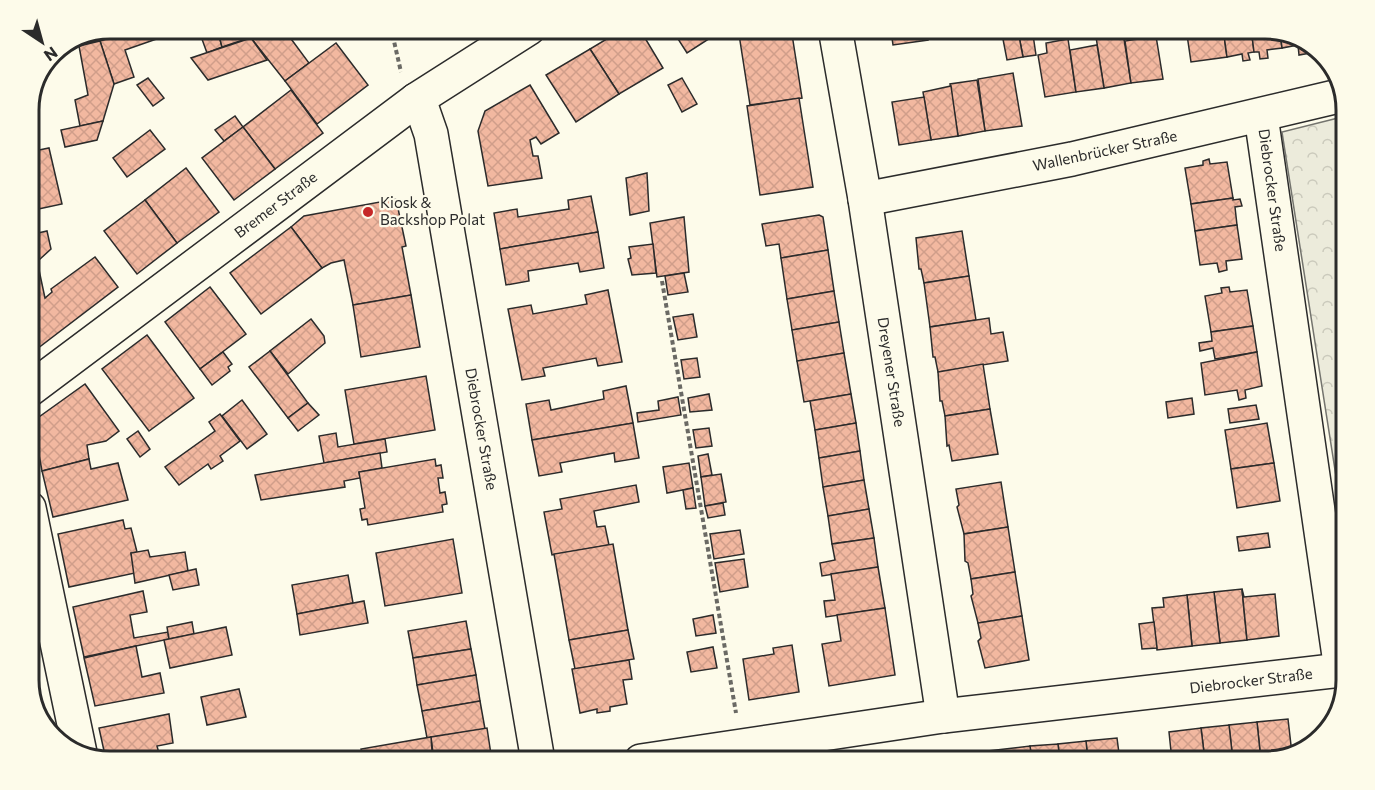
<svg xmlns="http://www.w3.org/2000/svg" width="1375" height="790" font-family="Commissioner,sans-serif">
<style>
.forest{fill:url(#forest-crowns);stroke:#74746e;stroke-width:1.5}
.building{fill:url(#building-cross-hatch);stroke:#2b2b2b;stroke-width:1.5}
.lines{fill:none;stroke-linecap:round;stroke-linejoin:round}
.minor-casing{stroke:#2b2b2b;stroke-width:36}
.path{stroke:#6a6964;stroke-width:4;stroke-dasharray:4.5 3;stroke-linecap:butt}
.minor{stroke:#fdfbea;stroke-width:33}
.poi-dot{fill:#c62828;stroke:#fdfbea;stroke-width:2}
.labels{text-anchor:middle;stroke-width:4.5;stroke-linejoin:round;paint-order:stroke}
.street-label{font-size:15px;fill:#2b2b2b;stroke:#fdfbea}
.poi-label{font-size:15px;fill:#2b2b2b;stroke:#fdfbea;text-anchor:start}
.rim{fill:none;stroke:#2b2b2b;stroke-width:3}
</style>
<defs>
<pattern id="forest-crowns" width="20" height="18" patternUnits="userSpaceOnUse" patternTransform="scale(1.5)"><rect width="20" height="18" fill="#ecebdb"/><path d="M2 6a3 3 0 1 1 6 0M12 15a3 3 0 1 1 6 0" fill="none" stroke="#cbcabc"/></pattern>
<pattern id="building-cross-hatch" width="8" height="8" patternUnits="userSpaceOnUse" patternTransform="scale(1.5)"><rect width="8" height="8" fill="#f2b8a0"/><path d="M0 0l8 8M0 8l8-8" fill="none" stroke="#d09e8a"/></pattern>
</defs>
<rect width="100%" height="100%" fill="#fdfbea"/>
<!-- forest -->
<polygon class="forest" points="1346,116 1346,540 1282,132"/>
<!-- building -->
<g class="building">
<polygon points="110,28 140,28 100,41 98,34"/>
<polygon points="140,28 188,28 125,50 134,77 114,84 100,41"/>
<polygon points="198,28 217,28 222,47 207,53"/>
<polygon points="217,28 252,28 255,36 222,47"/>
<polygon points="283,28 309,63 285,81 251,38"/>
<polygon points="625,28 639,28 663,68 619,94 590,49"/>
<polygon points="671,28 715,28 718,33 687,53"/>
<polygon points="738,28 791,28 802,98 750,105"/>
<polygon points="906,28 926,28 928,40 893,45 891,31"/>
<polygon points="1032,28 1036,55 1023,57 1018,31"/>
<polygon points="1186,28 1223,28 1227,57 1191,62"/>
<polygon points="1223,28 1251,28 1254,52 1248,53 1250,60 1243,61 1242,54 1227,57"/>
<polygon points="1251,28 1280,32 1282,48 1267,50 1268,58 1260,59 1259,52 1254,52"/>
<polygon points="1018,31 1023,57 1007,60 1002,34"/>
<polygon points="1280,32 1305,39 1316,52 1299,55 1298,45 1282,48"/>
<polygon points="1123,33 1131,83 1104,88 1096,37"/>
<polygon points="98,34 100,41 77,46 76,43"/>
<polygon points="1156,36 1163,79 1131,83 1125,41"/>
<polygon points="251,38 267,60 208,80 191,58"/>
<polygon points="1068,39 1076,92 1045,97 1038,55 1047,53 1046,43"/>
<polygon points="100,41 114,84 103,121 80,126 75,100 88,95 79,46"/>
<polygon points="336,43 368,85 317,124 285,81"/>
<polygon points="1097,45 1104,88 1076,92 1070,50"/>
<polygon points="590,49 619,94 576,122 546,75"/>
<polygon points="1013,73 1022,126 985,131 978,79"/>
<polygon points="148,78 164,98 153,106 137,85"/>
<polygon points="682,78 697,104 682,112 668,85"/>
<polygon points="977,80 985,131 958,136 950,84"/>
<polygon points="530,85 559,133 541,144 536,137 530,140 533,156 538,156 542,178 488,186 478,131 485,111"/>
<polygon points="951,86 958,136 931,140 923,92"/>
<polygon points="291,90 323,133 275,169 243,127"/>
<polygon points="924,97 931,140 899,145 892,102"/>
<polygon points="799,98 813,187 760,195 747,106"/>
<polygon points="235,116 243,127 224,141 215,130"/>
<polygon points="103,121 97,140 65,147 61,130"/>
<polygon points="243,127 275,169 234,200 202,158"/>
<polygon points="150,130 165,149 127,177 113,158"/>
<polygon points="49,148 62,204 29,211 29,152"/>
<polygon points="1209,159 1210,164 1227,162 1233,198 1191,204 1185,168 1203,165 1203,161"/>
<polygon points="186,168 219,212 177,243 145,200"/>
<polygon points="647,173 649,211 630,215 626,178"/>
<polygon points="591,196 598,232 500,249 494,213 517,209 518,217 569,209 568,200"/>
<polygon points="1233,198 1233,200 1240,199 1242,206 1235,207 1237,225 1195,231 1191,204"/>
<polygon points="396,199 406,246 402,247 411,295 353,305 344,260 331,263 322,268 291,227 304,216"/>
<polygon points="145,200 177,243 137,274 104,231"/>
<polygon points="819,215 823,217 828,250 781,258 779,244 766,246 762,224"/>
<polygon points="684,217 689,272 657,277 650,223"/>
<polygon points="1237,225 1242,259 1226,261 1227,270 1219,272 1217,263 1200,265 1195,231"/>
<polygon points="291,227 322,268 261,314 230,273"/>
<polygon points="47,231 51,249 39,260 39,270 29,272 29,235"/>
<polygon points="962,231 969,276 924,283 921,269 919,269 916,238"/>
<polygon points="598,232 604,268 580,272 578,263 528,271 529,281 506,285 500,249"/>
<polygon points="653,244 656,273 632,275 628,259 631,258 629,247"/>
<polygon points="828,250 834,291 787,299 781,258"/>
<polygon points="95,257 118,287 29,355 29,272 39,270 45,298 52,292 51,289"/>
<polygon points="684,273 688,292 668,295 665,276"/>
<polygon points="969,276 976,320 930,327 924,283"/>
<polygon points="210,287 246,334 200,369 165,322"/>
<polygon points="1229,287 1230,292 1247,290 1253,326 1211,332 1205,296 1222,293 1221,288"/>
<polygon points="608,290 622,362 598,366 596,358 543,368 545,376 522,380 508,309 531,305 533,314 587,304 585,295"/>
<polygon points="834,291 839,322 792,330 787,299"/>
<polygon points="411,295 420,347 361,357 353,305"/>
<polygon points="693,314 697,337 678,340 673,317"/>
<polygon points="989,318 991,334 1003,332 1008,361 938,372 935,357 933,357 930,327"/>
<polygon points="311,319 324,336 325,343 288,374 270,351"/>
<polygon points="839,322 844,353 797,361 792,330"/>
<polygon points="1253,326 1257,352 1215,359 1213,348 1200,351 1199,343 1212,341 1211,332"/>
<polygon points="147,335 194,398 149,431 102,369"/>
<polygon points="270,351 308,403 288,418 249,367"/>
<polygon points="223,352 232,364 228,367 230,371 212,385 200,369"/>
<polygon points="1257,352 1262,386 1245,390 1246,398 1239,400 1237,390 1205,395 1201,363"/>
<polygon points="844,353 851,394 804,402 797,361"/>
<polygon points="697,358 700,377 684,379 681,360"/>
<polygon points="983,364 990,409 945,416 942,401 940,401 938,372"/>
<polygon points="426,376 435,430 354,444 345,390"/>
<polygon points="85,384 119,431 106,441 87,445 89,459 42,471 34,428 39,417"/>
<polygon points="626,386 633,423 532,440 526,404 549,400 551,410 604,399 603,391"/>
<polygon points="709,394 712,410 690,412 688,398"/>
<polygon points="851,394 856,423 815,430 810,401"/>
<polygon points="678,397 681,415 638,422 637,413 659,410 658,401"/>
<polygon points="1192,398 1194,414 1168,418 1166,402"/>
<polygon points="242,400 267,434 247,449 222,416"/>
<polygon points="308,403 319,415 298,431 288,418"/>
<polygon points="1256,405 1259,419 1230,423 1228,409"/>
<polygon points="990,409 998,454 952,461 949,445 947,446 945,416"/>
<polygon points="220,414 240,441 220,456 223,461 211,469 208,464 179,485 165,467 215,431 209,422"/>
<polygon points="633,423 639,458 615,462 614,453 560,463 562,472 539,476 532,440"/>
<polygon points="856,423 860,451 819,458 815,430"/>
<polygon points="1267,423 1274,463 1231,469 1225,430"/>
<polygon points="709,428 712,446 696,448 693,430"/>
<polygon points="138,431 150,449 140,457 127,439"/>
<polygon points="336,433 338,447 385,439 387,452 324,463 319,436"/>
<polygon points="860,451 864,480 823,487 819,458"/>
<polygon points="380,453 382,468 359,472 360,478 344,481 345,487 261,500 255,475"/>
<polygon points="708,454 712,475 701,477 698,456"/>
<polygon points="89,459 91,469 118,463 128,500 53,517 42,471"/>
<polygon points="435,459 436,466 441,465 443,478 438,478 440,493 445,492 447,504 442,505 443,512 368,525 367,519 362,520 360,509 365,508 359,472"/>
<polygon points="689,463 693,488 667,493 663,467"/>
<polygon points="1274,463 1280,501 1237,508 1231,469"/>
<polygon points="721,474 726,502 705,506 701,477"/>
<polygon points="864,480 869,509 828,516 823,487"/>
<polygon points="1001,482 1008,527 964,534 957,507 959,505 956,489"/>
<polygon points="636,485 639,502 594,511 597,527 605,526 609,545 552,555 544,512 562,509 560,499"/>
<polygon points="693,488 696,508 686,509 683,490"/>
<polygon points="723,503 725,515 708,518 705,506"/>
<polygon points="869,509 874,538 832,544 828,516"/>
<polygon points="123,520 125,529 131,528 137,552 131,553 135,573 69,587 58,534"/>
<polygon points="1008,527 1015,572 971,579 968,563 965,561 964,534"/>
<polygon points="740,530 744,554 714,559 710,534"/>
<polygon points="1268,533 1270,547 1239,551 1237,537"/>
<polygon points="874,538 878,567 822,576 820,563 835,560 832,544"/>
<polygon points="453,539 462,593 385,606 376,553"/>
<polygon points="613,544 628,630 569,640 554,554"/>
<polygon points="148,550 150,557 185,552 188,571 135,583 131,553"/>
<polygon points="744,559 748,587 720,592 715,563"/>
<polygon points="878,567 885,608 826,617 824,601 835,600 831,574"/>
<polygon points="196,569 199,585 173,590 169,575"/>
<polygon points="1015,572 1022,616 978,623 971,596 973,594 971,579"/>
<polygon points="348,575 353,603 297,614 292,585"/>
<polygon points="1242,589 1247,640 1220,643 1214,592"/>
<polygon points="1242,589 1244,597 1275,594 1279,636 1247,640"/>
<polygon points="143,591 147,612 130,615 134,638 168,632 169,639 84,657 73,607"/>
<polygon points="1214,592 1220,643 1192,646 1187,595"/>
<polygon points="1187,595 1192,646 1157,650 1152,608 1164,607 1163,598"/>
<polygon points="364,601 368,623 300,635 297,614"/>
<polygon points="885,608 895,675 829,686 822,644 841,641 837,615"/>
<polygon points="713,615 716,633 696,636 693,619"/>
<polygon points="1022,616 1029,660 985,668 978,641 981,638 978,623"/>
<polygon points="466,621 471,649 413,658 408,631"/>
<polygon points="192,622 194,634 169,639 167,627"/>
<polygon points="1154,622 1157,648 1142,649 1139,624"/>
<polygon points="226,627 232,655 170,668 164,640"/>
<polygon points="628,630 634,659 575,669 569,640"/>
<polygon points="792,645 799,692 749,700 743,659 774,654 773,648"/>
<polygon points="136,646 142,677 160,673 164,693 95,706 84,658"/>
<polygon points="713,647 717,668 691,672 687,652"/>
<polygon points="471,649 476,675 417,685 413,658"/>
<polygon points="629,660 632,679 623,680 627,704 610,707 610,711 597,713 597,709 580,713 572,669"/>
<polygon points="31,675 43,724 29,685 29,676"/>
<polygon points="476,675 480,701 422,711 417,685"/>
<polygon points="239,689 246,717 207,725 201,697"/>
<polygon points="480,701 485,729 427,738 422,711"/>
<polygon points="169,714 173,743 157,746 161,761 106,760 99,728"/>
<polygon points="1288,719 1292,754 1261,761 1257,722"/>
<polygon points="1257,722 1261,761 1233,761 1229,725"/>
<polygon points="1229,725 1233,761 1205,761 1201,728"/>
<polygon points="487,728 492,761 434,761 431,737"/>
<polygon points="1201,728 1205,761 1172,761 1169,732"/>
<polygon points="431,737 432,751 423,761 364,761 361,749"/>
<polygon points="1117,738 1120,761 1088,761 1086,741"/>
<polygon points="1086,741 1088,761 1060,761 1058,744"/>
<polygon points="1058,744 1060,761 1032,761 1030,746"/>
<polygon points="1030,746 1032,761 954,761 953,755"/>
<polygon points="338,753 340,761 313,761 312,758"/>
<polygon points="228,754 230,761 191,761"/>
</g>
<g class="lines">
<!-- minor casing -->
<g class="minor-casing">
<g id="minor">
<polyline points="835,28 865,199 943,716"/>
<polyline points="416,100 423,111 431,134 538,761"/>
<polyline points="865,199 1072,159 1343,95"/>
<polyline points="29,390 416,100 529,28"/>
<polyline points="29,508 80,753"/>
<polyline points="641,761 943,716 1341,670 1261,116"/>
</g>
</g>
<!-- path -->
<g class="path">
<polyline points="391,28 401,72"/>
<polyline points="662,281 736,713"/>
</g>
<!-- minor -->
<use href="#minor" class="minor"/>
</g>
<!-- markers -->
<circle class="poi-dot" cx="368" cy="212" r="6"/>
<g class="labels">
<!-- street labels -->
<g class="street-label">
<text transform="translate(1105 151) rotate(-12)" y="5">Wallenbrücker Straße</text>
<text transform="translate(1272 190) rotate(82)" y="5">Diebrocker Straße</text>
<text transform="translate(276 205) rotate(-37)" y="5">Bremer Straße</text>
<text transform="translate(891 372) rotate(81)" y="5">Dreyener Straße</text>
<text transform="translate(481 429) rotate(80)" y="5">Diebrocker Straße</text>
<text transform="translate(1251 681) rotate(-7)" y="5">Diebrocker Straße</text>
</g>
<!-- poi labels -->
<g class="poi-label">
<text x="380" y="208">Kiosk &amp;<tspan x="380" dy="17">Backshop Polat</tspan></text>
</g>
</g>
<!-- crop -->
<path d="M0 0H1375V790H0ZM110 39H1265A71 71 0 0 1 1336 110V680A71 71 0 0 1 1265 751H110A71 71 0 0 1 39 680V110A71 71 0 0 1 110 39Z" fill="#fdfbea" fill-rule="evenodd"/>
<path class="rim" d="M110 39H1265A71 71 0 0 1 1336 110V680A71 71 0 0 1 1265 751H110A71 71 0 0 1 39 680V110A71 71 0 0 1 110 39Z"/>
<!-- north arrow -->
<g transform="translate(42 42) rotate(144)" stroke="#fdfbea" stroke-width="4.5" paint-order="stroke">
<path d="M0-4.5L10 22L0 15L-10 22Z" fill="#2b2b2b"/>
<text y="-9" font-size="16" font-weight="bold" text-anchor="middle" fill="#2b2b2b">N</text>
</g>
</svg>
